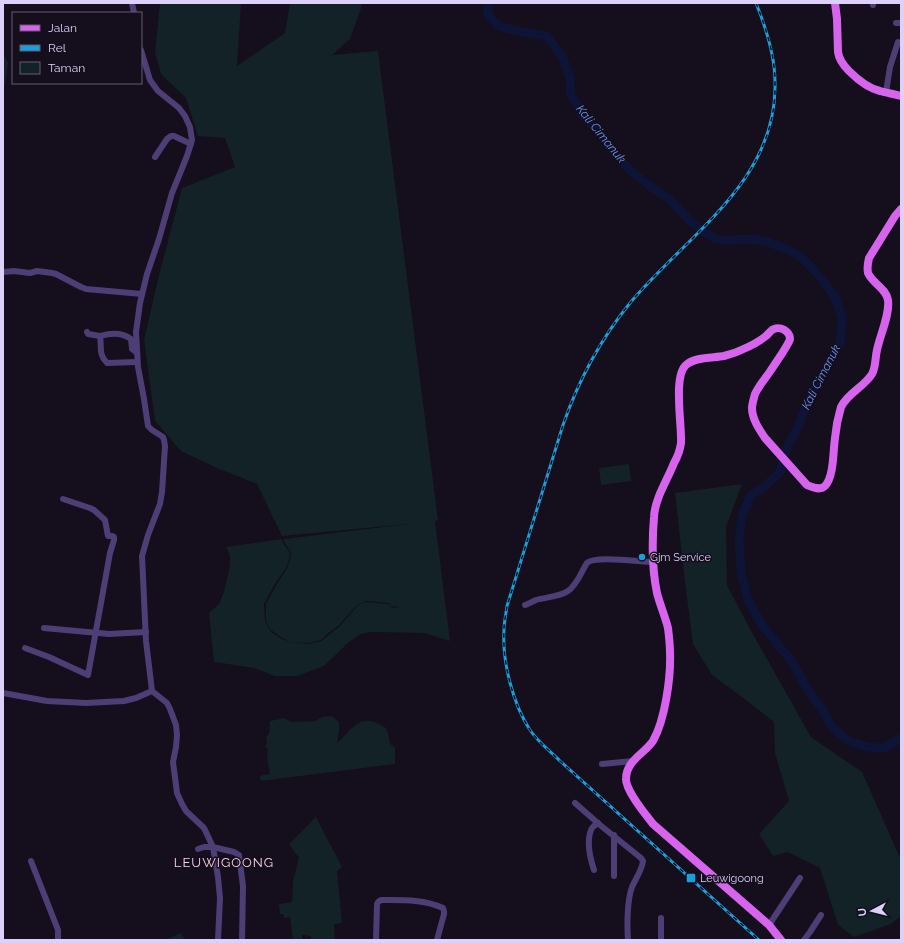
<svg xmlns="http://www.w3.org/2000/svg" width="904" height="943" font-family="Raleway,sans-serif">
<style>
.green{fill:#122226}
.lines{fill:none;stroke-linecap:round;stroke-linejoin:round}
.river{stroke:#0e1436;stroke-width:9}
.minor{stroke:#4d3f76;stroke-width:6}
.major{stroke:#d664ec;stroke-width:8}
.rail-casing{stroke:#1b9eda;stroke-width:3}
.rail{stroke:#140e1d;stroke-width:1.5;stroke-dasharray:4.5;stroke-linecap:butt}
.poi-dot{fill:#1b9eda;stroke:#140e1d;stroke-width:1.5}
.labels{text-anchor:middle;stroke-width:3;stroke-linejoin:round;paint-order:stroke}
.poi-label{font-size:11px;fill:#ddd0f9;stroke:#140e1d;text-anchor:start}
.water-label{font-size:12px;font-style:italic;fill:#6a94ed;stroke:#140e1d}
.quarter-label{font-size:13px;letter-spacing:1px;fill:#f9d1e2;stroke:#140e1d}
</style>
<rect width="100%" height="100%" fill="#140e1d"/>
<!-- green -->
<g class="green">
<polygon points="160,3 241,3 237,66 285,33 290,3 361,3 362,6 350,39 332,55 378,51 438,520 435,521 450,641 424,633 370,632 361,634 349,642 324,666 297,676 275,676 254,668 214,662 209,613 219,604 224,592 230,565 230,556 226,547 281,539 285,546 290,552 289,560 286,568 276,582 264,604 265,621 271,632 280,638 290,642 309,644 321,641 339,627 358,605 365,602 388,604 392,608 397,607 400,608 397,606 392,607 388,603 366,601 357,605 338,626 327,634 321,640 309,643 290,642 281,637 271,630 266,621 266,604 277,584 287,568 290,560 291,552 284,542 284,539 408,524 282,536 257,484 219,469 181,451 155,421 144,340 159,275 182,188 235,167 225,138 198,136 186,98 161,74 155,53"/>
<polygon points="3,53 8,63 5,84 3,93"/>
<polygon points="629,464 631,481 601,485 599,468"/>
<polygon points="742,484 726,527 727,585 750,629 811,737 862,772 901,860 901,916 891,924 854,937 838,925 820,868 788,852 773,856 759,834 789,801 775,753 774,722 746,700 712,675 693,644 685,582 675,493"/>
<path d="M332,716L339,722V730L337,743C355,727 360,711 386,728L389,737L390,744L395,747V764L261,781L260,776L263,775L270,774L267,757L268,749L265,747L267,743L266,737L269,734L270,721L284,718L291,722L316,721L322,717Z"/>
<polygon points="316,817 342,867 337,871 342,923 334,924 335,940 311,940 311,936 302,935 302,940 293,940 290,917 284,918 283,914 280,914 279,904 292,902 293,881 299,858 289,844"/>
<polygon points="181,933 185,940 165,940"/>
</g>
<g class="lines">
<!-- river -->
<polyline class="river" points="488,3 488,14 498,26 522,32 547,36 563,58 570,78 571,95 584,117 600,134 608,146 632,172 650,186 668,198 690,221 707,234 716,239 725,240 754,239 768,242 789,250 797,254 808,264 822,279 836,299 842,319 840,343 815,388 805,408 798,427 787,447 780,472 764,487 750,496 742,516 739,541 741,573 748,600 763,626 793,663 808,690 822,709 832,727 849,741 868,747 884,748 901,738"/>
<!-- minor -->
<g class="minor">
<polyline points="132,3 134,13"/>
<polyline points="873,5 873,3"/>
<polyline points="896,23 901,23"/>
<polyline points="141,50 150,80 158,91 179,108 185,116 190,127 192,140 187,156 172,193 159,239 147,274 140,303 136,332 138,367 144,399 148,426 152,430 163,437 164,440 165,446 162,492 160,504 148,535 142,556 146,641 152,691 167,703 170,709 176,725 177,735 176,747 173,762 177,793 182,804 186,811 204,828 213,847 234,852 239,855 243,886 242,940"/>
<polyline points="886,92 890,67 898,42"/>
<polyline points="155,157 167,139 171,136 174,136 191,144"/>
<polyline points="3,272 14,271 30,273 37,271 52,273 56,274 81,287 86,289 142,294"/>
<path d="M87,332L88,334L100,336C102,347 98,354 107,363L137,362"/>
<path d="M100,336C110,333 122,332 131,339L132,349L137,353"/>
<path d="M525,605C528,604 532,602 536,600C546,597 559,597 568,591C577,585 581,572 587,563C594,555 641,562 653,562"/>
<polyline points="44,628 109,634 146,632"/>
<polyline points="25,648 49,657 88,675 110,553 114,540 114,537 112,536 108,536 105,520 94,510 90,508 63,499"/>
<polyline points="3,693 47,701 86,703 124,701 136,698 152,691"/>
<polyline points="602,764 633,761"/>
<path d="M575,803L600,825L641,858L643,861C642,870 636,878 632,887C627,900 627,926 628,940"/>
<polyline points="614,835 614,876"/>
<polyline points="198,849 204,847 213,847 218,877 220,898 218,940"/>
<polyline points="31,861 58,930 58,940"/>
<path d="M594,870C590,858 586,843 591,830C592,827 595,825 598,823"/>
<polyline points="769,925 800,878"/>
<path d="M376,940L377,904L378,902L381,900C402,900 424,899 443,908L444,911V914L437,940"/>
<polyline points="661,940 661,918"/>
<polyline points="804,940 810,932 821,915"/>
</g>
<!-- major -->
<g class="major">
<path d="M835,3L837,19L838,52C839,60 843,65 849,71C857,79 867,88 880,91C887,93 894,94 901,96"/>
<path d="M781,940L769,925L653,824C646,815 625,790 626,778C627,760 644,754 653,741C665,720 671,677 670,653C670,644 669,636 668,628C665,616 660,605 657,593C652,569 652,541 654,517C655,498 667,481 674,463C678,456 680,451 681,443C682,425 673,376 686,365C694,357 713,358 724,356C732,354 740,351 748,347C754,344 761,340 766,336C769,333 771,330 774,329C779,327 784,329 787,332C789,334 790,337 790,339C789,343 785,348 783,352C779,358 775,364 771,370C766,378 759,385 755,394C754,398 752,404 752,408C752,419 759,429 765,438L807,485C812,487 820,491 825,486C834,477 833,451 835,438C836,427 838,417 841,407C848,393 864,387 872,374C876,367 875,358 877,350C880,335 890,315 888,300C886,288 872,283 868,273C867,268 868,262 869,258L895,216L901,209"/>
</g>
<!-- rail casing -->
<g class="rail-casing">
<path id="rail" d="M756,3C766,28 775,55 775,82C778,181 686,236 630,303C599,341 579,379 563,425L507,606C506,614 504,622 504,630C502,662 513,704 530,730C538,742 550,751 560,761L759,940"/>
</g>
<!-- rail -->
<use href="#rail" class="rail"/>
</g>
<!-- markers -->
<g class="poi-dot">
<circle cx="642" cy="557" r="4"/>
<rect x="686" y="873" width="10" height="10" rx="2"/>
</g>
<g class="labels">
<!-- poi labels -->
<g class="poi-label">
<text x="650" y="561">Gjm Service</text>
<text x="700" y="882">Leuwigoong</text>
</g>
<!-- water labels -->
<g class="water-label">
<text transform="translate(601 134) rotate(51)" y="4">Kali Cimanuk</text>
<text transform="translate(821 377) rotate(-63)" y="4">Kali Cimanuk</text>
</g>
<!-- quarter labels -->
<g class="quarter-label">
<text x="224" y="867">LEUWIGOONG</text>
</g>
</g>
<!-- border -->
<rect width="904" height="943" fill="none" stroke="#ddd0f9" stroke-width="8"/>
<!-- legend -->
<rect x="12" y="12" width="130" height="72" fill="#140e1d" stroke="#645c75"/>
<rect x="20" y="25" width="20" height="6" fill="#d664ec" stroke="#645c75"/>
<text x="48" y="32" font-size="12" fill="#ddd0f9">Jalan</text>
<rect x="20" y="45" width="20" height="6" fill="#1b9eda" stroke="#645c75"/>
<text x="48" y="52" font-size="12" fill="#ddd0f9">Rel</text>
<rect x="20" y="62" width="20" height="12" fill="#122226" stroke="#645c75"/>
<text x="48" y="72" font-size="12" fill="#ddd0f9">Taman</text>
<!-- north arrow -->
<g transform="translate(872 911) rotate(263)" stroke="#140e1d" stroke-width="3" paint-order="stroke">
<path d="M0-3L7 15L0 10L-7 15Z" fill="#ddd0f9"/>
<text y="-6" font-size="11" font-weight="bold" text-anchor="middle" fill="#ddd0f9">U</text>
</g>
</svg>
